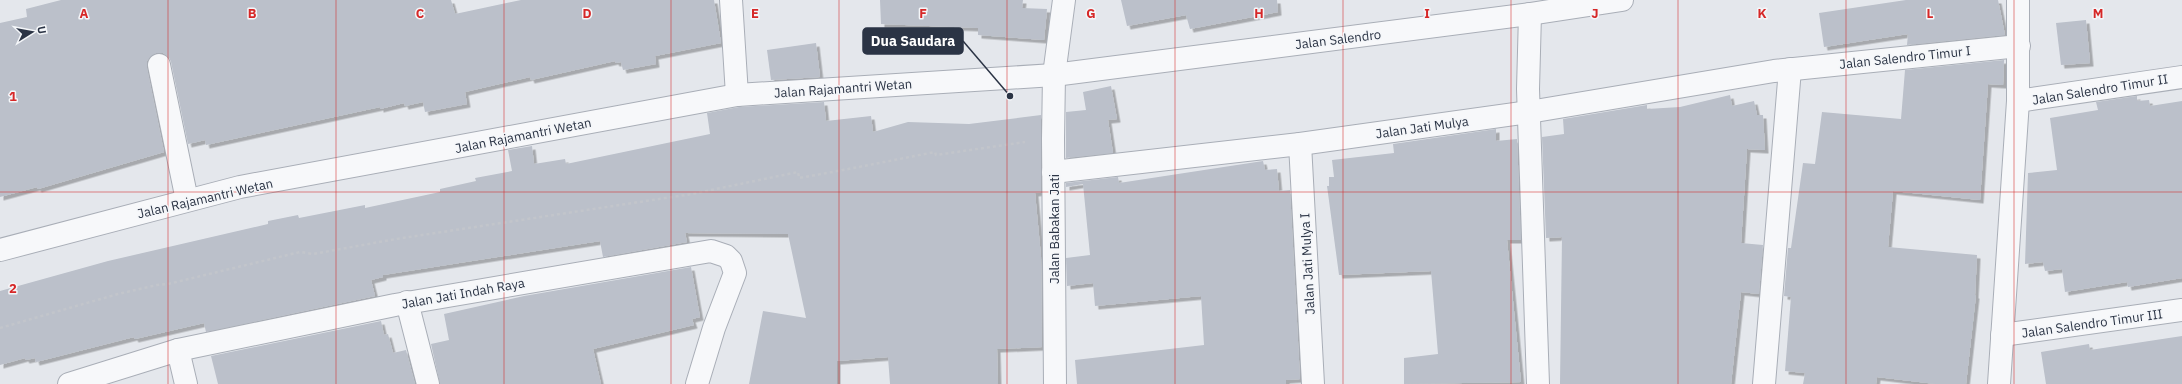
<svg xmlns="http://www.w3.org/2000/svg" width="2182" height="384" font-family="'IBM Plex Sans',sans-serif">
<style>
.building{fill:#bbc0ca;filter:url(#shadow)}
.lines{fill:none;stroke-linecap:round;stroke-linejoin:round}
.minor-casing{stroke:#a9aeb7;stroke-width:24}
.tertiary-casing{stroke:#a9aeb7;stroke-width:24}
.path{stroke:#c2c5cb;stroke-width:2.5;stroke-dasharray:3 3;stroke-linecap:butt}
.minor{stroke:#f7f8fa;stroke-width:22}
.tertiary{stroke:#f7f8fa;stroke-width:22}
.grid{fill:none;stroke:#d62828;stroke-width:1;stroke-opacity:0.55}
.labels{text-anchor:middle;stroke-width:3;stroke-linejoin:round;paint-order:stroke}
.street-label{font-size:13px;fill:#2b3445;stroke:#f4f6f9}
.grid-label{font-size:13px;text-anchor:middle;font-weight:bold;fill:#d62828;stroke:#f4f6f9;stroke-width:3;stroke-linejoin:round;paint-order:stroke}
.leader{fill:none;stroke:#2b3445;stroke-width:1.5}
.callout-dot{fill:#2b3445;stroke:#f4f6f9;stroke-width:1.5}
.callout{fill:#2b3445;stroke:#2b3445;stroke-width:1.5}
.callout-label{font-size:14px;text-anchor:middle;font-weight:bold;fill:#fff}
</style>
<defs>
<filter id="shadow"><feDropShadow dx="3.5" dy="3.5" stdDeviation="0" flood-color="#0004"/></filter>
</defs>
<rect width="100%" height="100%" fill="#e4e7ec"/>
<!-- building -->
<g class="building">
<polygon points="61,0 451,0 455,14 521,0 714,0 721,43 655,56 656,64 623,70 621,62 616,63 615,61 531,80 530,77 465,92 467,104 425,112 423,102 405,106 404,103 380,109 380,107 206,145 205,140 188,144 171,62 169,57 163,53 156,53 147,61 147,68 164,152 38,189 37,187 0,197 0,23 27,17 26,9"/>
<polygon points="880,0 1023,0 1022,8 1047,9 1044,40 978,35 978,28 881,24"/>
<polygon points="1121,0 1277,0 1278,12 1190,29 1186,15 1127,26"/>
<polygon points="1906,0 1998,0 2005,35 1907,45 1908,34 1824,47 1819,13"/>
<polygon points="2086,20 2090,63 2061,65 2056,23"/>
<polygon points="816,43 820,77 771,80 767,50"/>
<polygon points="2004,60 2003,85 1988,84 1980,200 1893,191 1888,247 1977,255 1975,295 1976,295 1966,384 1936,384 1877,377 1876,384 1803,384 1805,373 1785,371 1791,297 1784,296 1788,248 1791,248 1803,163 1815,164 1822,112 1901,119 1905,70"/>
<polygon points="1111,86 1117,119 1108,120 1113,153 1066,158 1066,112 1086,110 1083,92"/>
<polygon points="1730,95 1732,106 1754,101 1757,115 1763,115 1765,150 1747,149 1741,243 1763,245 1759,294 1741,292 1731,384 1560,384 1562,237 1546,238 1542,137 1564,134 1563,119 1647,105 1647,109 1680,107"/>
<polygon points="2137,96 2137,101 2149,100 2150,106 2182,101 2182,278 2128,287 2127,282 2065,292 2062,269 2045,271 2043,262 2025,264 2028,173 2057,170 2050,118 2098,110 2096,102"/>
<polygon points="824,102 826,121 871,116 873,132 908,122 969,124 1041,115 1041,192 1035,193 1041,257 1042,347 997,349 998,384 890,384 888,357 837,361 837,384 749,384 763,311 806,318 788,234 685,233 687,242 603,257 600,241 383,275 383,277 371,280 375,296 206,332 204,323 135,339 134,337 36,362 35,358 26,360 25,358 0,365 0,291 108,261 268,224 268,221 298,215 299,218 365,205 365,208 440,192 440,189 476,181 475,178 512,171 508,150 532,146 534,164 565,159 566,164 710,134 707,113 739,107"/>
<polygon points="1496,129 1496,141 1517,139 1521,240 1507,240 1521,382 1404,384 1404,358 1438,354 1431,271 1339,275 1327,186 1329,186 1329,177 1334,177 1332,160 1394,153 1393,144"/>
<polygon points="1263,161 1265,170 1277,169 1279,191 1290,190 1300,379 1286,380 1286,384 1077,384 1075,360 1204,345 1201,296 1095,306 1093,283 1067,286 1066,258 1090,255 1083,184 1066,187 1066,183 1118,177 1119,183"/>
<polygon points="691,267 700,317 692,319 694,325 593,349 601,384 440,384 431,344 449,340 444,314 524,296"/>
<polygon points="381,321 384,335 388,334 393,353 406,350 415,384 218,384 211,356"/>
<polygon points="2182,336 2182,384 2046,384 2041,352 2089,344 2090,350"/>
</g>
<g class="lines">
<!-- minor casing -->
<g class="minor-casing">
<g id="minor">
<polyline points="731,0 737,95"/>
<polyline points="1530,14 1528,89 1538,384"/>
<polyline points="159,65 187,200"/>
<polyline points="1054,75 1053,139 1055,384"/>
<polyline points="2018,101 2182,77"/>
<polyline points="1300,144 1313,384"/>
<polyline points="1053,172 1300,144 1529,112 1774,71 2019,46"/>
<polyline points="407,302 428,384"/>
<polyline points="2002,335 2182,310"/>
<polyline points="178,350 186,384"/>
<polyline points="69,384 178,350 395,305 711,251 726,256 731,261 735,273 714,328 697,384"/>
<polyline points="1764,384 1790,69"/>
<polyline points="1999,384 2018,101 2018,0"/>
</g>
</g>
<!-- tertiary casing -->
<g class="tertiary-casing">
<g id="tertiary">
<polyline points="1054,75 1064,0"/>
<polyline points="0,250 240,187 737,95 1054,75 1530,14 1622,0"/>
</g>
</g>
<!-- path -->
<path class="path" d="M0,328L118,294L157,285L168,284L300,252L313,254L396,239L692,194L798,172L799,178C845,170 889,161 935,152L936,155L1025,142"/>
<!-- minor -->
<use href="#minor" class="minor"/>
<!-- tertiary -->
<use href="#tertiary" class="tertiary"/>
</g>
<!-- grid -->
<path class="grid" d="M168,0V384M336,0V384M504,0V384M671,0V384M839,0V384M1007,0V384M1175,0V384M1343,0V384M1511,0V384M1678,0V384M1846,0V384M2014,0V384M0,192H2182"/>
<g class="labels">
<!-- street labels -->
<g class="street-label">
<text transform="translate(1338 39) rotate(-7)" y="5">Jalan Salendro</text>
<text transform="translate(1905 57) rotate(-6)" y="5">Jalan Salendro Timur I</text>
<text transform="translate(843 88) rotate(-4)" y="5">Jalan Rajamantri Wetan</text>
<text transform="translate(2100 89) rotate(-9)" y="5">Jalan Salendro Timur II</text>
<text transform="translate(1422 127) rotate(-8)" y="5">Jalan Jati Mulya</text>
<text transform="translate(523 135) rotate(-11)" y="5">Jalan Rajamantri Wetan</text>
<text transform="translate(205 198) rotate(-13)" y="5">Jalan Rajamantri Wetan</text>
<text transform="translate(1054 229) rotate(-90)" y="5">Jalan Babakan Jati</text>
<text transform="translate(1307 264) rotate(-93)" y="5">Jalan Jati Mulya I</text>
<text transform="translate(463 293) rotate(-10)" y="5">Jalan Jati Indah Raya</text>
<text transform="translate(2092 323) rotate(-8)" y="5">Jalan Salendro Timur III</text>
</g>
</g>
<g class="grid-label">
<text x="84" y="18">A</text>
<text x="252" y="18">B</text>
<text x="420" y="18">C</text>
<text x="587" y="18">D</text>
<text x="755" y="18">E</text>
<text x="923" y="18">F</text>
<text x="1091" y="18">G</text>
<text x="1259" y="18">H</text>
<text x="1427" y="18">I</text>
<text x="1595" y="18">J</text>
<text x="1762" y="18">K</text>
<text x="1930" y="18">L</text>
<text x="2098" y="18">M</text>
<text x="13" y="101">1</text>
<text x="13" y="293">2</text>
</g>
<!-- callouts -->
<path class="leader" d="M1010 96L963 41"/>
<circle class="callout-dot" cx="1010" cy="96" r="4"/>
<rect class="callout" x="863" y="28" width="100" height="26" rx="4"/>
<g class="callout-label">
<text x="913" y="46">Dua Saudara</text>
</g>
<!-- north arrow -->
<g transform="translate(32 32) rotate(79)" stroke="#f4f6f9" stroke-width="3" paint-order="stroke">
<path d="M0-3L7 15L0 10L-7 15Z" fill="#2b3445"/>
<text y="-6" font-size="11" font-weight="bold" text-anchor="middle" fill="#2b3445">U</text>
</g>
</svg>
